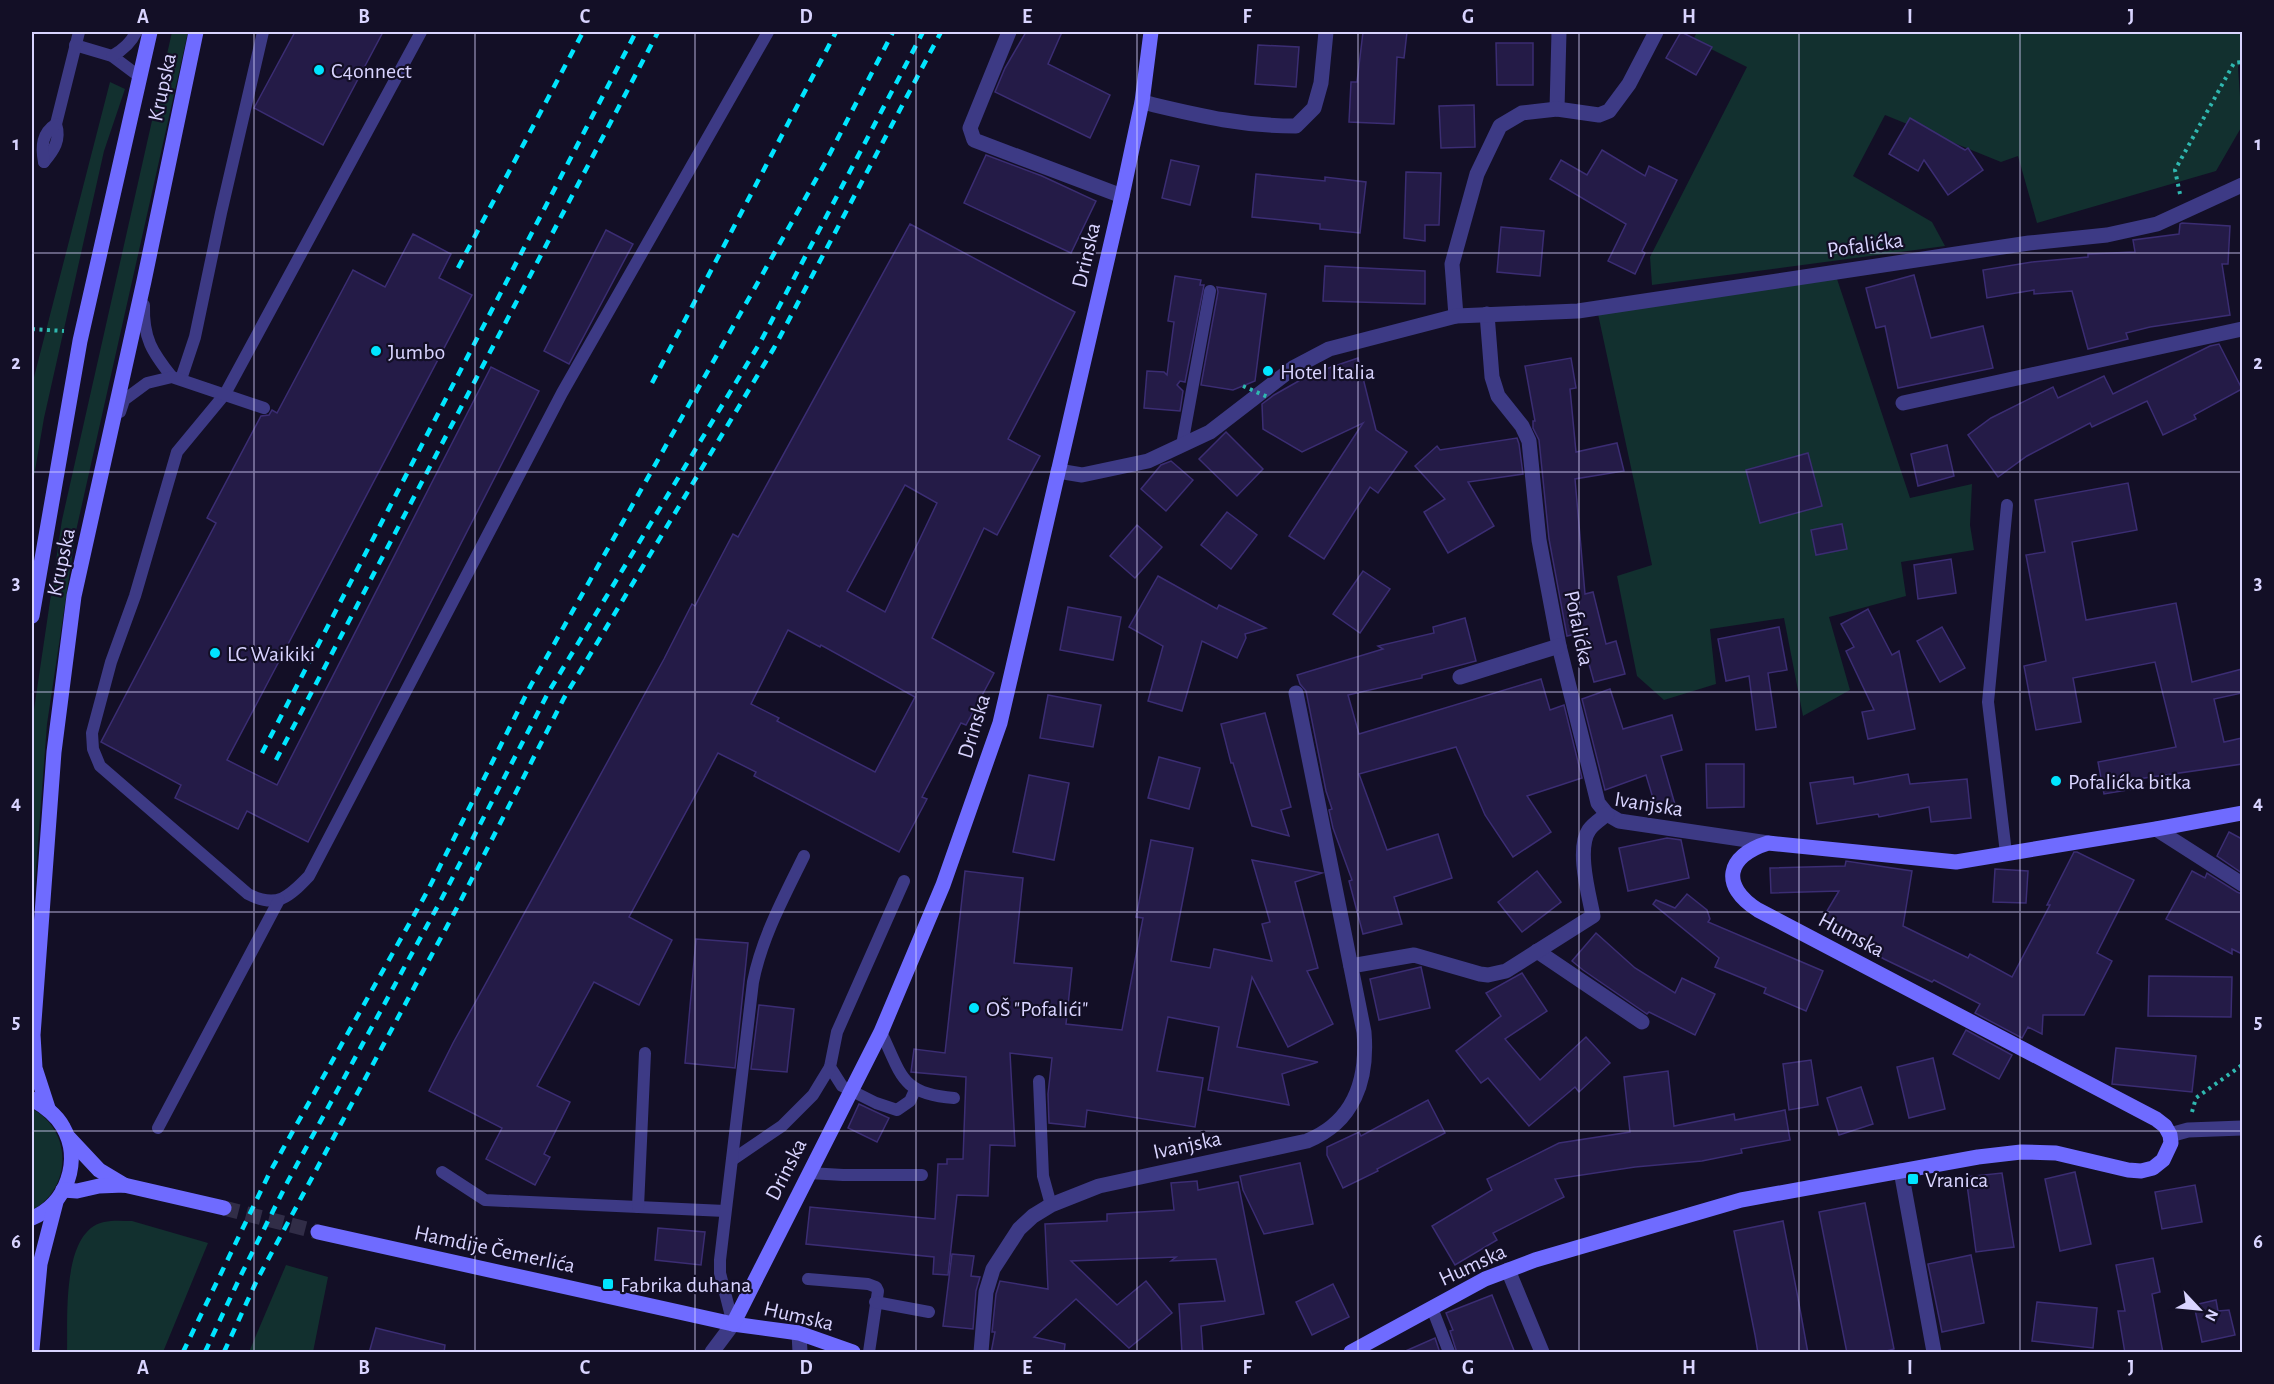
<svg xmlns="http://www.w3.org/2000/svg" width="2274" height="1384" font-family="'Alegreya Sans',sans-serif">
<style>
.green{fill:#12302f}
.building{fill:#241b47;stroke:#3b2d73;stroke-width:1.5;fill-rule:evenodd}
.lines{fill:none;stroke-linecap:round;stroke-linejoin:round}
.secondary-tunnel{stroke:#312d47;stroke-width:15;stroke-dasharray:15 8;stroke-linecap:butt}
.path{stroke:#2fb8b0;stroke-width:4;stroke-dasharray:3 4.5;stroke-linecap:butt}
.lane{stroke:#3d3a85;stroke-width:12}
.street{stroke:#3d3a85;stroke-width:15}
.secondary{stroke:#6f6bff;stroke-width:15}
.rail{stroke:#00e5ff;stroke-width:4.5;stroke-dasharray:9 8;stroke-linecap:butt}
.path-bridge{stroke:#2fb8b0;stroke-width:4;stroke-dasharray:3 4.5;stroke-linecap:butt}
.grid{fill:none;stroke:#d9d4ff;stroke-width:1.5;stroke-opacity:0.55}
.poi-dot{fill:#00e5ff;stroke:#130f26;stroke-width:2}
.labels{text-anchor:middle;stroke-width:4.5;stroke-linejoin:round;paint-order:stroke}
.poi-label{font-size:22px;fill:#d9d4ff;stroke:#130f26;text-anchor:start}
.street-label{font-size:22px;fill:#d9d4ff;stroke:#130f26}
.neatline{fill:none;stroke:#d9d4ff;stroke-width:2}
.grid-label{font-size:20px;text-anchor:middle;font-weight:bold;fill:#d9d4ff}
</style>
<rect width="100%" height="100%" fill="#130f26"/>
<!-- green -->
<g class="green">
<polygon points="172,32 188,32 76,531 47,724 32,922 32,723 62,520"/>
<polygon points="1697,32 2242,32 2242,59 2238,67 2242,126 2216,171 2037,223 2018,156 2001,162 1885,115 1853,176 1932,222 1945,246 1652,285 1650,257 1747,67 1693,40"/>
<polygon points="110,82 125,89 104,151 44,418 32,488 32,385"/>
<polygon points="1837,279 1910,498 1972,484 1970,525 1974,550 1901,562 1906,596 1829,617 1850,690 1803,716 1784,618 1710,629 1716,684 1664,700 1637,676 1617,576 1652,565 1598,314"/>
<path d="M32,1109C73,1130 72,1189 32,1210Z"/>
<path d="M132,1221L208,1243L163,1352H67C68,1319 61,1231 104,1222C113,1220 123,1221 132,1221Z"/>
<polygon points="286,1265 328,1277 313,1352 249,1352"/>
</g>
<!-- building -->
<g class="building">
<polygon points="295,32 383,32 323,145 254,108"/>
<polygon points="1026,32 1062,32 1048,64 1110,95 1090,138 995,92 1005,68"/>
<polygon points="1363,32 1407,32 1404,58 1397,57 1394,124 1349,122 1351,82 1357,82"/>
<polygon points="1681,32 1712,47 1696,75 1666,58"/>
<polygon points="1496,43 1533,43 1533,85 1497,85"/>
<polygon points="1258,45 1299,47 1296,87 1255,84"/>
<polygon points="1474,105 1475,147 1441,148 1439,106"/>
<polygon points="1910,118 1965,150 1968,148 1983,170 1948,195 1924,160 1918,171 1889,154"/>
<polygon points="1602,150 1645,176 1649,166 1677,180 1642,251 1645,253 1635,274 1608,261 1626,224 1550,179 1561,160 1587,175"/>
<polygon points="986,155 1042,176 1096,201 1071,253 964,203"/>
<polygon points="1171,160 1199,166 1190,205 1162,198"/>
<polygon points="1406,172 1441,173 1439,225 1425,225 1425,241 1404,238"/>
<polygon points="1256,174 1325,181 1325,177 1366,182 1360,233 1320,229 1320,224 1252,217"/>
<polygon points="2182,223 2230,226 2228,264 2222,264 2230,315 2150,327 2126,333 2128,339 2088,349 2072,291 2034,294 2034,290 1987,298 1983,270 2032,262 2088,257 2088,254 2135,252 2133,240 2179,234 2180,224"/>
<path d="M910,224L1075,312L1008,439L1040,456L997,535L984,528L932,638L994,673L966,725L961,723L922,797L927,799L899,852L754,776L756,772L718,753L629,917L672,940L639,1005L594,982L537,1086L570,1102L544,1154L550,1157L535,1185L486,1159L502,1128L429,1091L453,1043L664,659L692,604L695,606L733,534L738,537ZM905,485L937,503L885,612L847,591ZM788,630L820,647L821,645L915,697L875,772L777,721L779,718L751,704Z"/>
<polygon points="1501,227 1544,231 1540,276 1497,272"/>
<polygon points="606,230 633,244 569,364 544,351"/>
<polygon points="413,234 451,254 439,278 472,295 227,760 277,785 491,367 539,391 308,842 247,811 238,829 175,798 181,785 101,742 216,523 207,518 261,416 269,415 272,410 277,413 353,270 385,287"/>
<polygon points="1325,266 1425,271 1425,304 1323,301"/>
<polygon points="1914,275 1931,338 1983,326 1993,368 1898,388 1885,326 1876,328 1866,288"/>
<polygon points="1175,276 1201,280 1200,285 1204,285 1185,382 1180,381 1177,385 1183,391 1180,411 1144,408 1147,371 1164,372 1167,375 1174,322 1168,321"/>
<polygon points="1217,287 1266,294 1255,381 1233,390 1201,385 1218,292"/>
<polygon points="2219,344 2242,389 2194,415 2196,419 2163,435 2147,401 2092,427 2090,423 2027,456 1998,477 1968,435 1991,418 2053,387 2058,398 2104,376 2113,394 2210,346"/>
<polygon points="1358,358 1376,430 1407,452 1378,493 1370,487 1324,559 1289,536 1363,423 1302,452 1263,429 1262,404 1274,395 1311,374"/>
<polygon points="1571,358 1576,388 1570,389 1576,452 1617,443 1624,471 1575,479 1585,594 1593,592 1606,644 1616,641 1625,674 1594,682 1581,635 1580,633 1567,636 1549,539 1539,440 1533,428 1533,421 1535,421 1525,366"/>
<polygon points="1226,432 1263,469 1237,496 1199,459"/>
<polygon points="1517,438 1519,444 1523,474 1468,482 1494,526 1448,553 1424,512 1445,499 1415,466 1437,446 1440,450"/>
<polygon points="1947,445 1954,476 1918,486 1911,454"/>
<polygon points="1808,453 1822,506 1760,523 1746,470"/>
<polygon points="1171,461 1193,480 1166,511 1141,489 1161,465"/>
<polygon points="2128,483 2137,530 2072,542 2086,620 2176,603 2192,682 2242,669 2242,693 2214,699 2224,742 2242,738 2242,764 2138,779 2140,788 2104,794 2098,762 2176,747 2155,662 2073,678 2081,722 2036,730 2024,666 2046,661 2026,555 2045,552 2035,500"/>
<polygon points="1227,512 1257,535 1231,569 1201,545"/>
<polygon points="1842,524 1847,549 1816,555 1811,530"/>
<polygon points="1137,525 1162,547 1135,578 1110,556"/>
<polygon points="1951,559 1956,593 1918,599 1914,565"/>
<polygon points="1363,571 1390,589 1360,633 1333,614"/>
<polygon points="1158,576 1217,609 1219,605 1266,628 1245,634 1246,638 1237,658 1202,641 1182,711 1148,701 1163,646 1129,627"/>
<polygon points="1068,607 1121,617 1113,660 1060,650"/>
<polygon points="1868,609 1892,655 1899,651 1915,729 1868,739 1862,712 1874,710 1846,651 1854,647 1841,624"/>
<polygon points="1465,618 1476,661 1422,675 1422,678 1348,695 1359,734 1541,679 1550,710 1564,705 1582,778 1527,796 1551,832 1513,857 1485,815 1456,747 1359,774 1387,850 1438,834 1452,878 1394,897 1402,924 1363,934 1349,881 1352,880 1333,828 1329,810 1332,809 1326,791 1306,691 1300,684 1297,675 1383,649 1378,646 1434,633 1433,627"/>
<polygon points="1779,627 1787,670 1768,673 1776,727 1756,730 1749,676 1726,681 1718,639"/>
<polygon points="1942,627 1965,668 1940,682 1917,641"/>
<polygon points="1610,689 1623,729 1672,715 1682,750 1661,756 1676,808 1656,808 1646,775 1605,790 1582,699"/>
<polygon points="1048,695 1101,705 1093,747 1040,738"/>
<polygon points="1265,713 1291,807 1281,810 1289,836 1252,826 1233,763 1231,763 1221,724"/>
<polygon points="1159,757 1200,768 1189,809 1148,798"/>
<polygon points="1706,764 1744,764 1744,807 1707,808"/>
<polygon points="1908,774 1910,784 1967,779 1971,818 1931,822 1929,807 1879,817 1878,814 1817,824 1810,783 1853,777 1854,784"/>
<polygon points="1029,775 1069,783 1054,860 1013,852"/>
<polygon points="2229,832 2242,839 2242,873 2217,856"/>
<polygon points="1667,838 1681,840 1689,878 1628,891 1619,848"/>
<polygon points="1151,840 1193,848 1171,961 1210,968 1214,949 1272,961 1262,924 1270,922 1252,860 1322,873 1295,882 1318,968 1307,971 1333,1024 1288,1047 1252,977 1237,1047 1318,1062 1282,1074 1289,1105 1208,1090 1219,1027 1168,1017 1157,1071 1203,1078 1195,1127 1087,1110 1085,1127 1049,1123 1048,1094 1052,1058 1010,1053 1015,1146 990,1145 988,1196 957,1195 948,1275 933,1274 934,1257 806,1244 810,1207 935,1219 938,1164 947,1164 947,1159 963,1159 966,1077 911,1072 914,1049 945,1053 965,871 1023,878 1014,963 1072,968 1066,1024 1122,1030 1143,918 1136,917"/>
<polygon points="2074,852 2077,852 2134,880 2097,953 2112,961 2084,1015 2043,1015 2042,1034 2028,1027 2022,1038 1975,1013 1980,1004 1934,980 1932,982 1884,959 1821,921 1839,891 1771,893 1770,868 1845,866 1846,861 1912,871 1903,926 1968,958 1970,954 2012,977 2050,905 2047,905"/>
<polygon points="1995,869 2028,871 2026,903 1993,902"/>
<polygon points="1537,871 1561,902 1522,932 1498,902"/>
<polygon points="2192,871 2205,878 2207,873 2237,892 2242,894 2242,954 2232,949 2232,954 2166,919"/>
<polygon points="1687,894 1707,910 1710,919 1708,922 1823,971 1806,1011 1764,993 1766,988 1715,967 1719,958 1653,904 1656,900 1675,908"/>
<polygon points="1596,933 1635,968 1675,993 1682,978 1715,994 1695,1035 1649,1012 1647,1014 1583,970 1572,961"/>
<polygon points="696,939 748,943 735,1068 685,1063"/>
<polygon points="1421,967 1430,1008 1379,1020 1370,979"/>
<polygon points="1522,973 1547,1011 1505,1039 1540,1080 1586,1037 1610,1063 1579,1092 1575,1087 1529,1126 1488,1078 1481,1083 1456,1051 1501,1016 1486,993"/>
<polygon points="2149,976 2232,977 2231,1017 2148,1016"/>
<polygon points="759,1005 794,1009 787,1072 751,1069"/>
<polygon points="1966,1030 2012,1055 1999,1079 1953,1054"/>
<polygon points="2116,1048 2196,1056 2192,1092 2112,1084"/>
<polygon points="1933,1058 1945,1109 1909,1118 1897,1067"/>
<polygon points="1811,1060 1818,1105 1789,1110 1783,1064"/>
<polygon points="1668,1071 1674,1126 1734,1114 1735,1120 1785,1110 1790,1140 1741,1149 1742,1153 1702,1161 1635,1167 1555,1179 1564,1197 1493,1233 1497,1240 1455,1265 1432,1226 1492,1190 1487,1179 1559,1143 1630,1132 1624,1077"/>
<polygon points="1861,1087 1873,1124 1839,1135 1827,1098"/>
<polygon points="1428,1100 1445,1133 1377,1169 1378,1171 1343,1188 1327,1155 1327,1147 1359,1132 1361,1136"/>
<polygon points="859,1104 889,1118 877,1142 848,1128"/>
<polygon points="1300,1163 1313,1224 1264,1234 1243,1190 1240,1176"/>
<polygon points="2075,1172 2091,1244 2060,1251 2045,1179"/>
<polygon points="2002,1173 2014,1247 1976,1252 1966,1177"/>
<polygon points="1197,1181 1198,1190 1238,1182 1264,1314 1201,1326 1203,1353 1182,1353 1179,1304 1225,1301 1216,1259 1171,1261 1176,1257 1071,1261 1117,1305 1146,1281 1172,1313 1129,1348 1076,1299 1034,1337 1065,1344 1064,1353 991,1353 995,1332 992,1332 996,1294 1000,1281 1048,1289 1045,1224 1107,1221 1107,1214 1174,1210 1171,1183"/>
<polygon points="2195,1185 2202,1222 2162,1229 2155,1192"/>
<polygon points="1865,1203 1894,1349 1879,1353 1847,1353 1819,1212"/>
<polygon points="1783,1221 1797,1293 1808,1353 1758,1353 1755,1335 1734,1231"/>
<polygon points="658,1228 705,1232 701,1265 655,1260"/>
<polygon points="952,1254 974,1256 971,1276 980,1277 976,1291 973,1329 943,1326"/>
<polygon points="1971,1255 1984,1323 1942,1332 1928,1264"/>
<polygon points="2153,1258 2160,1292 2152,1294 2163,1353 2125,1353 2118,1311 2125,1311 2116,1265"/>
<polygon points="1333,1284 1349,1317 1312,1335 1296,1302"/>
<polygon points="1492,1295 1515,1353 1457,1353 1450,1331 1453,1330 1446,1313"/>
<polygon points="2216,1300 2218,1311 2229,1310 2235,1335 2202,1342 2194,1305"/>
<polygon points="2037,1302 2097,1308 2093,1348 2032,1341"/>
<polygon points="376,1328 445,1345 444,1353 369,1353"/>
<polygon points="1435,1338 1440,1353 1401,1353"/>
</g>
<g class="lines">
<!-- secondary-tunnel -->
<polyline class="secondary-tunnel" points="224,1208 318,1232"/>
<!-- path -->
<g class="path">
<polyline points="2180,194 2175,170 2234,63 2242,62"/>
<polyline points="32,329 64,331"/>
<polyline points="2192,1112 2196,1098 2242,1065"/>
</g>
<!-- lane -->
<g class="lane">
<path d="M421,32L225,394L177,452L135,596L111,662L92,733L93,749L100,766L248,894C277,909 289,897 309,876L562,393L768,32"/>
<polyline points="75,45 112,56 140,77"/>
<path d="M112,56C123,50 131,43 136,32"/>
<path d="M44,162C54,150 61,140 56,124L79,32"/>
<path d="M44,162C41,146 42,133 56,124"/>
<path d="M144,305C143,338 152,352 172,377"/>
<polyline points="181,379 195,337 221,213 263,32"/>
<polyline points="120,412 124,400 147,383 172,377 264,408"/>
<polyline points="1182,445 1210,291"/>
<polyline points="2006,853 1988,702 2007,505"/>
<polyline points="904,881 837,1032 830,1067 842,1086 876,1103 897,1110 910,1101 915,1090"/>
<path d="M881,1032C902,1076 901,1094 954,1098"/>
<polyline points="1039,1081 1043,1176 1051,1205"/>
<polyline points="158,1128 279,900"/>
<polyline points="732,1160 782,1126 813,1095 830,1067"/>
<polyline points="442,1172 485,1200 725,1211"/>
<polyline points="809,1173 843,1175 922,1175"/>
<polyline points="638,1207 645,1053"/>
<polyline points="808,1279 868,1284 876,1287 878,1291 869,1352"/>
<polyline points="875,1302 929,1312"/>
<polyline points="1432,1308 1449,1352"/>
<path d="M733,1324L720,1273V1260L753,982C762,937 784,897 804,856"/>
</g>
<!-- street -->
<g class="street">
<polyline points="1009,32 970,128 974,140 1122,196"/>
<path d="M1142,102C1197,115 1239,126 1296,126L1314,108L1321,83L1326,32"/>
<polyline points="1557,109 1559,32"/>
<polyline points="1487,314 1492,377 1498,396 1522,426 1529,441 1539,540 1559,646 1598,803 1607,814 1619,821 1768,843"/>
<polyline points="1456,316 1452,264 1477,174 1500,126 1522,113 1557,109 1599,115 1609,111 1629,84 1656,32"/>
<polyline points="1903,403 2242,329"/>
<polyline points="1058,471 1082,475 1148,461 1210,432 1293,368 1329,349 1456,316 1578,311 2029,243 2107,235 2157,224 2242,185"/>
<polyline points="1460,677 1559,646"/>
<polyline points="2156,829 2242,884"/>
<polyline points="1537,951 1642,1022"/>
<path d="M1351,966L1414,955L1480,974L1488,975L1506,971L1593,916C1589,895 1576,849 1589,830C1593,824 1601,819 1607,814"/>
<polyline points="2170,1135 2188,1130 2242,1128"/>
<polyline points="1901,1171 1934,1352"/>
<polyline points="1508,1270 1542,1352"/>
<polyline points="799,1333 800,1352"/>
<polyline points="712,1352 733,1324"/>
<path d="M981,1352L986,1292L993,1269L1019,1229L1033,1216L1051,1205L1099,1186L1307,1141C1354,1122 1368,1080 1364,1032L1296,693"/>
</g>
<!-- secondary -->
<g class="secondary">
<polyline points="32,616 80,341 150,32"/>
<path d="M32,1099C44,1106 56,1114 63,1127C82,1160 67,1204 32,1218"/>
<polyline points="48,1108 35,1068 33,1035 54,752 74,596 144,281 196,32"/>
<polyline points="69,1138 99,1170 124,1185"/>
<polyline points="63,1190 77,1191 99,1186 124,1185 224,1208"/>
<polyline points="318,1232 733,1324 799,1333 853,1352"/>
<polyline points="733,1324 881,1032 943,885 1000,723 1122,196 1142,102 1151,32"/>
<polyline points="32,1349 40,1264 56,1202"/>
<path d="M1351,1352L1485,1279L1535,1260L1741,1200L1978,1157L2021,1152L2056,1153L2128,1170L2141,1171L2153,1168L2163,1160L2171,1143L2170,1135L2165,1126L2156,1119L1758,910C1720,886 1726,856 1768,843L1956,862L2156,829L2242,813"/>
</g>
<!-- rail -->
<g class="rail">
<polyline points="458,268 583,32"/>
<polyline points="652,383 836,32"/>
<polyline points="262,753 636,32"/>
<polyline points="276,760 658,32"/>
<polyline points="183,1352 270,1172 427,892 531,685 824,165 893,32"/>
<polyline points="205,1352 242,1273 288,1181 441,900 548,693 761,341 923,32"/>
<polyline points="224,1352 257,1280 459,904 564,698 774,348 941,32"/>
</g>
<!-- path-bridge -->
<polyline class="path-bridge" points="1243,386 1270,398"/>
</g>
<!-- grid -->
<path class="grid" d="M254,32V1352M475,32V1352M695,32V1352M916,32V1352M1137,32V1352M1358,32V1352M1579,32V1352M1799,32V1352M2020,32V1352M32,253H2242M32,472H2242M32,692H2242M32,912H2242M32,1131H2242"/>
<!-- markers -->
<g class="poi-dot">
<circle cx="319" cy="70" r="6"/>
<circle cx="376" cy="351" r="6"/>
<circle cx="1268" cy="371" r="6"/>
<circle cx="215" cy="653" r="6"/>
<circle cx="2056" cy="781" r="6"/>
<circle cx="974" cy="1008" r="6"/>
<rect x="1907" y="1173" width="12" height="12" rx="3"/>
<rect x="602" y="1278" width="12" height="12" rx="3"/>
</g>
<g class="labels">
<!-- poi labels -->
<g class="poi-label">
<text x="331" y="78">C4onnect</text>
<text x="388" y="359">Jumbo</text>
<text x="1280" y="379">Hotel Italia</text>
<text x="227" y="661">LC Waikiki</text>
<text x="2068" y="789">Pofalićka bitka</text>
<text x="986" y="1016">OŠ "Pofalići"</text>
<text x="1925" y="1187">Vranica</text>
<text x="620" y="1292">Fabrika duhana</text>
</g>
<!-- street labels -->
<g class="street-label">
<text transform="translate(161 87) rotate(-78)" y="8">Krupska</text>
<text transform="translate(1865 244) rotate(-8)" y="8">Pofalićka</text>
<text transform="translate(1085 255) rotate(-77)" y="8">Drinska</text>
<text transform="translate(60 562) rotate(-78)" y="8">Krupska</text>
<text transform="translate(1580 628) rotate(78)" y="8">Pofalićka</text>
<text transform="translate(973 726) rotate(-73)" y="8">Drinska</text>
<text transform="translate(1649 803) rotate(9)" y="8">Ivanjska</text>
<text transform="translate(1852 934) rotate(28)" y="8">Humska</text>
<text transform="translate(1187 1144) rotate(-12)" y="8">Ivanjska</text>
<text transform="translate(785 1169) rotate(-63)" y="8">Drinska</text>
<text transform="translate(495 1248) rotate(12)" y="8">Hamdije Čemerlića</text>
<text transform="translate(1472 1264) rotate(-25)" y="8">Humska</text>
<text transform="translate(799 1315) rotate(13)" y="8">Humska</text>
</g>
</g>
<!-- border -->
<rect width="2274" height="1384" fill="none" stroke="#130f26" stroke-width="66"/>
<!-- north arrow -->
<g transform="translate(2199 1309) rotate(116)" stroke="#130f26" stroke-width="4.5" paint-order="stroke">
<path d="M0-4.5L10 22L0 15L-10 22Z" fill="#d9d4ff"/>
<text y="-9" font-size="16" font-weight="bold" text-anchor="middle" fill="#d9d4ff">N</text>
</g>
<rect x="33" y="33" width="2208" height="1318" class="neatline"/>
<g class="grid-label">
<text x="143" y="23">A</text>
<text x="364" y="23">B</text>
<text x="585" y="23">C</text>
<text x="806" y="23">D</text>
<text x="1027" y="23">E</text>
<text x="1247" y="23">F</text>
<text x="1468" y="23">G</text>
<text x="1689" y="23">H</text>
<text x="1910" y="23">I</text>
<text x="2131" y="23">J</text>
<text x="16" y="150">1</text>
<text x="2258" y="150">1</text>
<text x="16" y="369">2</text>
<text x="2258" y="369">2</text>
<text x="16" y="589">3</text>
<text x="2258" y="589">3</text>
<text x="16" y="809">4</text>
<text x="2258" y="809">4</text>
<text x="16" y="1028">5</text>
<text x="2258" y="1028">5</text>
<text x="16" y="1248">6</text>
<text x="2258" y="1248">6</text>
<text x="143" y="1374">A</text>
<text x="364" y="1374">B</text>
<text x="585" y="1374">C</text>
<text x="806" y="1374">D</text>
<text x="1027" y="1374">E</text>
<text x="1247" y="1374">F</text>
<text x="1468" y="1374">G</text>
<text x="1689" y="1374">H</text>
<text x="1910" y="1374">I</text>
<text x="2131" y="1374">J</text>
</g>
</svg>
